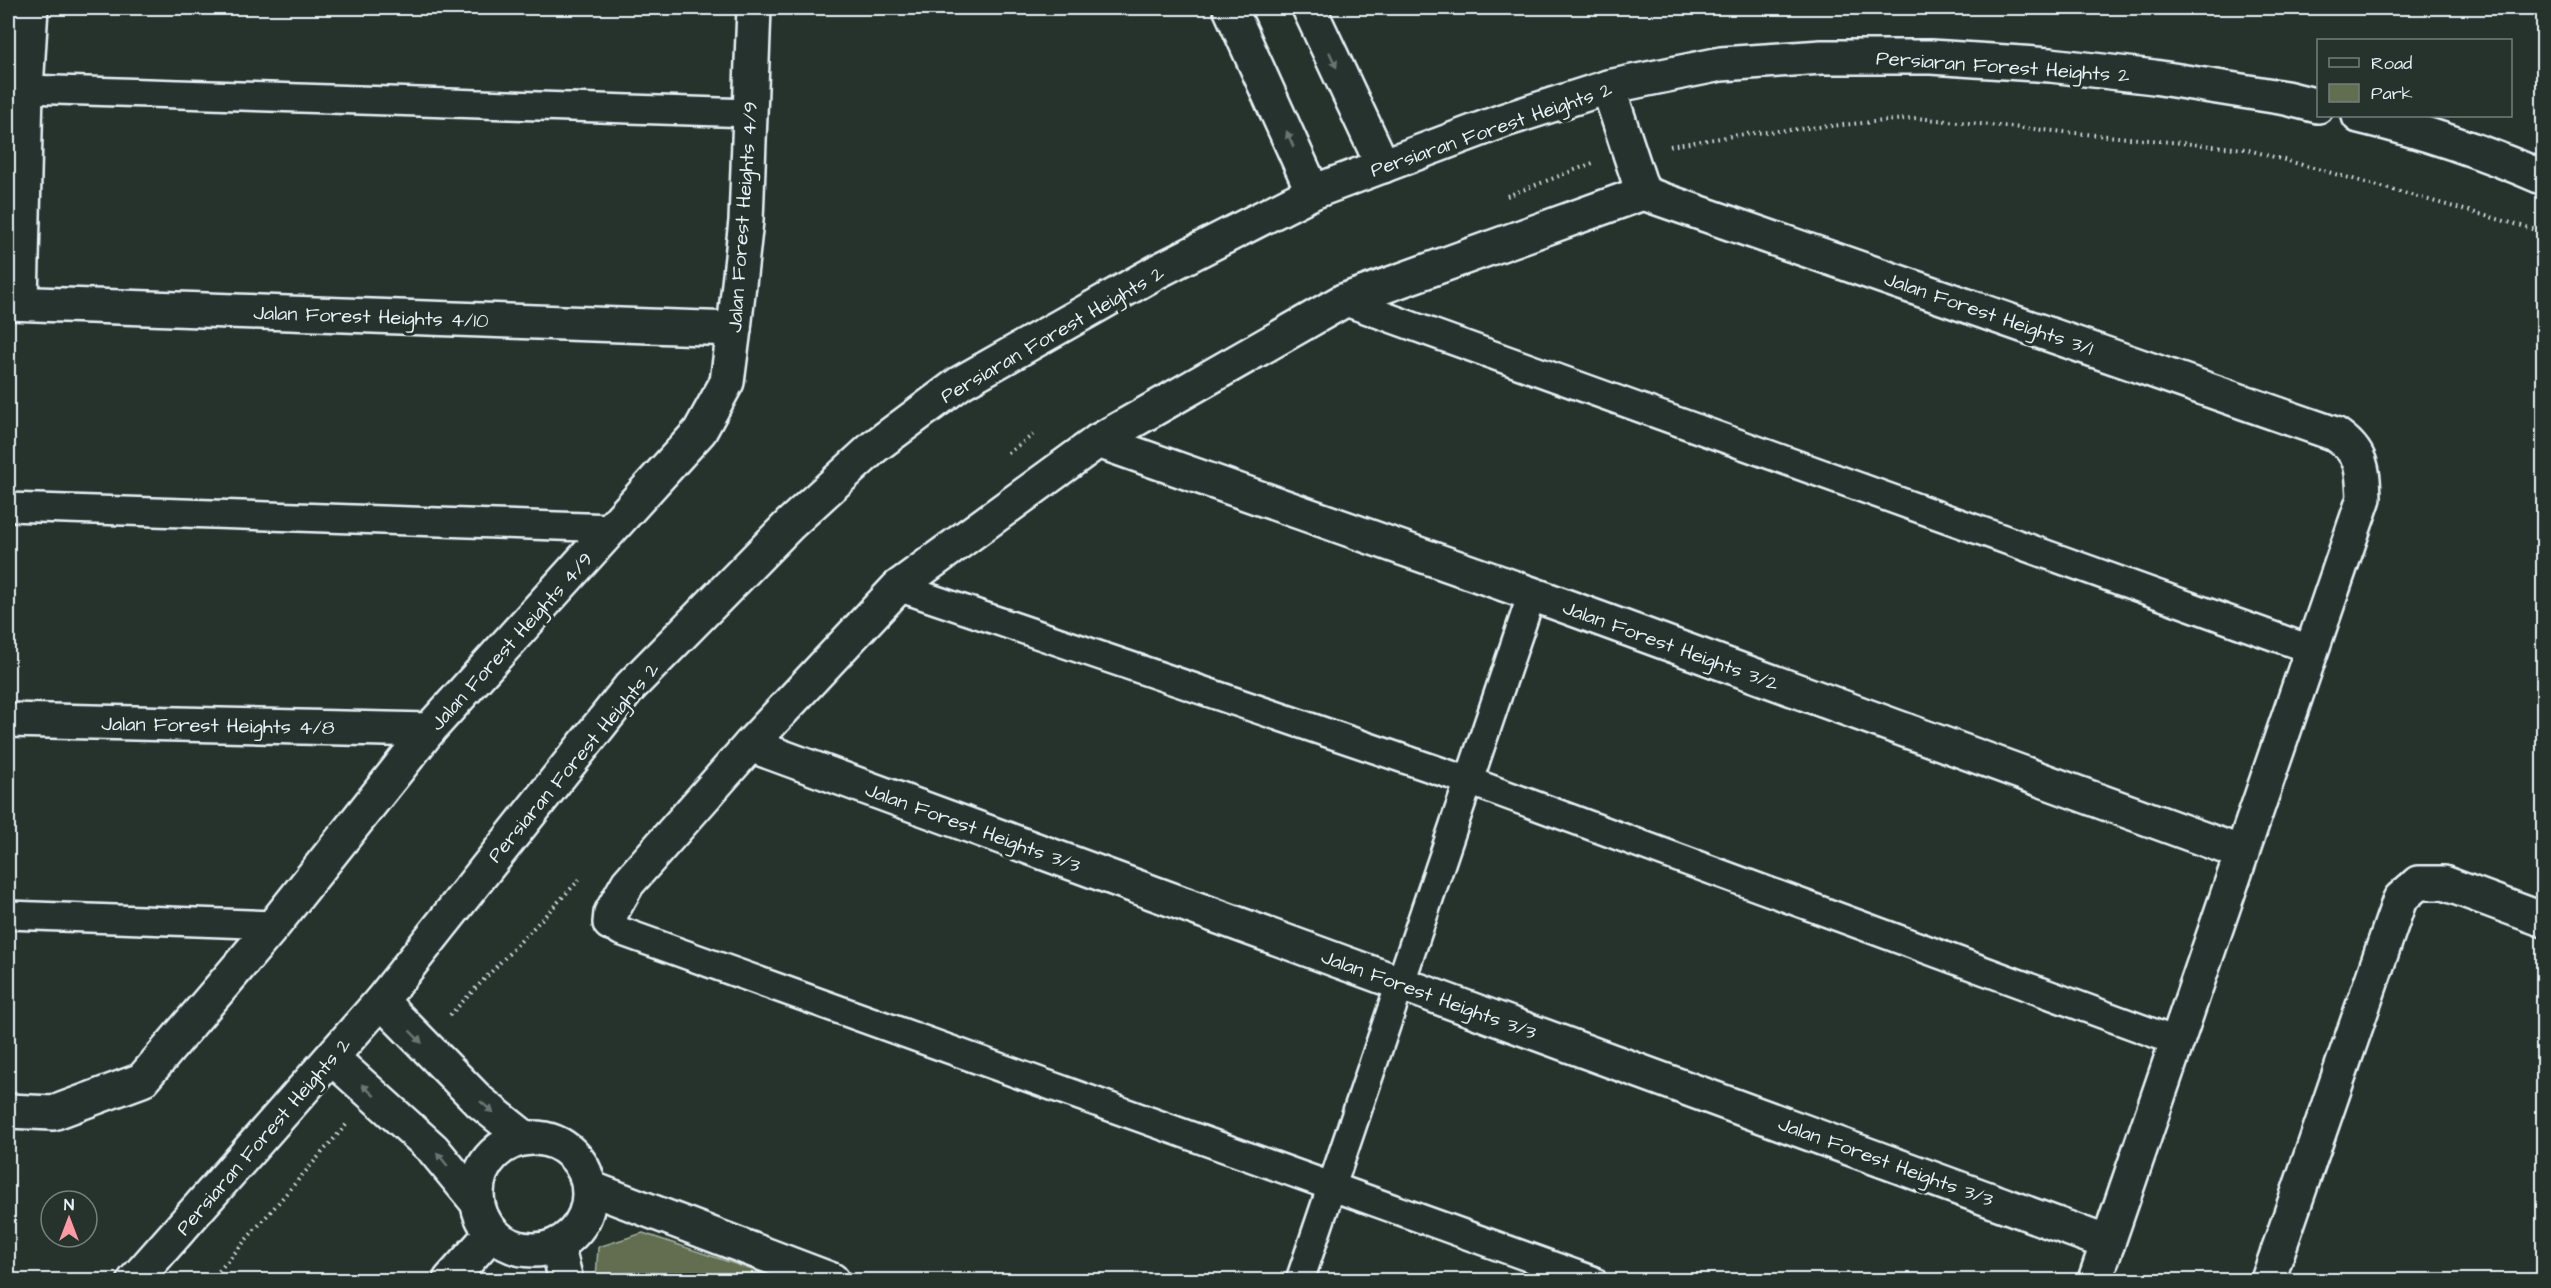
<svg xmlns="http://www.w3.org/2000/svg" width="2551" height="1288" font-family="'Architects Daughter',sans-serif">
<style>
.green{fill:#626e50;stroke:#a5b0a4;stroke-width:1.5}
.lines{fill:none;stroke-linecap:round;stroke-linejoin:round}
.lane-casing{stroke:#e8f1f8;stroke-width:32}
.street-casing{stroke:#e8f1f8;stroke-width:38}
.path{stroke:#e8f1f8;stroke-width:4;stroke-dasharray:1.5 4.5;stroke-linecap:butt}
.lane{stroke:#26332d;stroke-width:27}
.street{stroke:#26332d;stroke-width:33}
.oneway{fill:#6a7674}
.labels{text-anchor:middle;stroke-width:6;stroke-linejoin:round;paint-order:stroke}
.street-label{font-size:20px;fill:#e8f1f8;stroke:#26332d}
</style>
<rect width="100%" height="100%" fill="#26332d"/>
<filter id="ink" filterUnits="userSpaceOnUse"><feTurbulence type="fractalNoise" baseFrequency=".0167" numOctaves="2"/><feDisplacementMap in="SourceGraphic" scale="12" xChannelSelector="R" yChannelSelector="G"/><feConvolveMatrix kernelMatrix="1 2 1 2 8 2 1 2 1" color-interpolation-filters="sRGB"/></filter>
<g filter="url(#ink)">
<!-- green -->
<polygon class="green" points="643,1233 782,1280 596,1280 598,1247"/>
<g class="lines">
<!-- lane casing -->
<g class="lane-casing">
<g id="lane">
<polyline points="26,89 751,113"/>
<polyline points="1343,301 2312,650"/>
<polyline points="8,507 613,528"/>
<polyline points="898,587 1469,781 2178,1042"/>
<polyline points="8,915 274,925"/>
<polyline points="610,923 620,931 1592,1280"/>
<polyline points="1300,1280 1532,594"/>
</g>
</g>
<!-- street casing -->
<g class="street-casing">
<g id="street">
<polyline points="1230,8 1313,192"/>
<polyline points="1309,8 1383,166"/>
<polyline points="1608,87 1643,193"/>
<path d="M2359,116C2422,131 2484,152 2544,178"/>
<path d="M1643,193L2335,434C2362,452 2363,468 2364,498L2095,1280"/>
<polyline points="8,303 734,329"/>
<polyline points="21,303 26,89 31,8"/>
<polyline points="1098,441 1532,594 2242,853"/>
<polyline points="8,720 429,730"/>
<polyline points="750,745 2108,1243"/>
<polyline points="610,923 611,913 628,883 750,745 898,587 1098,441 1343,301 1643,193"/>
<polyline points="381,1001 480,1102 525,1138"/>
<polyline points="332,1058 433,1149 476,1201"/>
<polyline points="8,1111 53,1113 142,1080 274,925 429,730 700,431 727,382 734,329 746,221 754,8"/>
<circle cx="533" cy="1194" r="56"/>
<polyline points="590,1188 832,1280"/>
<polyline points="557,1245 566,1280"/>
<polyline points="135,1280 381,1001 630,687 790,524 874,447 960,383 1158,271 1313,192 1505,120 1608,87 1721,64 1822,57 1931,57 2050,65 2154,77 2286,98 2318,106"/>
<polyline points="450,1280 492,1233"/>
<polyline points="2268,1280 2400,899 2418,883 2444,883 2544,920"/>
</g>
</g>
<!-- path -->
<g class="path">
<polyline points="1670,146 1745,134 1916,118 2245,149 2544,232"/>
<polyline points="1507,196 1593,163"/>
<polyline points="1008,453 1033,435"/>
<polyline points="450,1015 582,877"/>
<polyline points="211,1280 346,1125"/>
</g>
<!-- lane -->
<use href="#lane" class="lane"/>
<!-- street -->
<use href="#street" class="street"/>
</g>
<!-- one-way arrows -->
<defs><path id="oneway-solid" d="M-6-.8H1V-3.2L6.5 0L1 3.2V.8H-6Z" transform="scale(1.5)"/></defs>
<g class="oneway">
<use href="#oneway-solid" transform="translate(1333 60) rotate(65)"/>
<use href="#oneway-solid" transform="translate(1290 139) rotate(-114)"/>
<use href="#oneway-solid" transform="translate(416 1037) rotate(45)"/>
<use href="#oneway-solid" transform="translate(368 1090) rotate(-138)"/>
<use href="#oneway-solid" transform="translate(487 1107) rotate(40)"/>
<use href="#oneway-solid" transform="translate(442 1159) rotate(-129)"/>
</g>
</g>
<g class="labels">
<!-- street labels -->
<g class="street-label">
<text transform="translate(2003 66) rotate(4)" y="7">Persiaran Forest Heights 2</text>
<text transform="translate(1491 129) rotate(-19)" y="7">Persiaran Forest Heights 2</text>
<text transform="translate(742 217) rotate(-86)" y="7">Jalan Forest Heights 4/9</text>
<text transform="translate(1989 313) rotate(19)" y="7">Jalan Forest Heights 3/1</text>
<text transform="translate(371 316) rotate(2)" y="7">Jalan Forest Heights 4/10</text>
<text transform="translate(1052 334) rotate(-30)" y="7">Persiaran Forest Heights 2</text>
<text transform="translate(511 641) rotate(-48)" y="7">Jalan Forest Heights 4/9</text>
<text transform="translate(1671 645) rotate(20)" y="7">Jalan Forest Heights 3/2</text>
<text transform="translate(218 725) rotate(1)" y="7">Jalan Forest Heights 4/8</text>
<text transform="translate(573 762) rotate(-50)" y="7">Persiaran Forest Heights 2</text>
<text transform="translate(973 827) rotate(20)" y="7">Jalan Forest Heights 3/3</text>
<text transform="translate(1429 994) rotate(20)" y="7">Jalan Forest Heights 3/3</text>
<text transform="translate(263 1136) rotate(-49)" y="7">Persiaran Forest Heights 2</text>
<text transform="translate(1886 1161) rotate(20)" y="7">Jalan Forest Heights 3/3</text>
</g>
</g>
<!-- margin -->
<rect width="2551" height="1288" fill="none" stroke="#26332d" stroke-width="30"/>
<rect x="15" y="15" width="2521" height="1258" fill="none" stroke="#e8f1f8" stroke-width="2" filter="url(#ink)"/>
<!-- legend -->
<rect x="2317" y="39" width="195" height="78" fill="#26332d" stroke="#747f7e" stroke-width="1.5"/>
<rect x="2329" y="58" width="30" height="9" fill="#26332d" stroke="#747f7e" stroke-width="1.5"/>
<text x="2371" y="69" font-size="18" fill="#e8f1f8">Road</text>
<rect x="2329" y="84" width="30" height="18" fill="#626e50" stroke="#747f7e" stroke-width="1.5"/>
<text x="2371" y="99" font-size="18" fill="#e8f1f8">Park</text>
<!-- north arrow -->
<g transform="translate(69 1219)"><circle r="28" fill="#26332d" stroke="#747f7e" stroke-width="1.5"/>
<path d="M0-4.5L10 22L0 15L-10 22Z" fill="#ff9aa2"/>
<text y="-9" font-size="16" font-weight="bold" text-anchor="middle" fill="#e8f1f8">N</text>
</g>
</svg>
